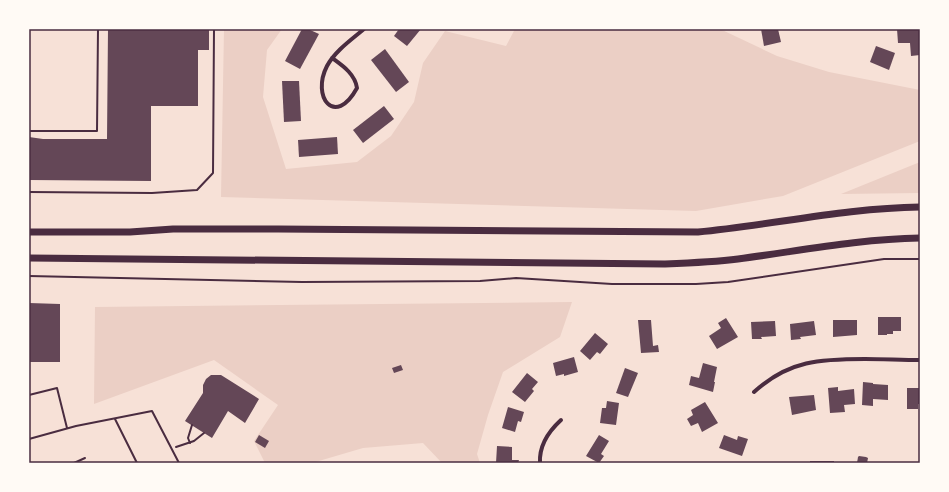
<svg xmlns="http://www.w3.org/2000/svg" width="949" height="492" font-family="'PT Serif',serif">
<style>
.green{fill:#ebcfc5}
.building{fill:#644757}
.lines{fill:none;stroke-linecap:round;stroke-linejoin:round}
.path{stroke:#4a2c40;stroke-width:2}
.service{stroke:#4a2c40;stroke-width:2}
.minor{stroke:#4a2c40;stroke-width:4}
.trunk{stroke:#4a2c40;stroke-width:7}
.neatline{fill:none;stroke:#4a2c40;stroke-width:1.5}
</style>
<rect width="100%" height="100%" fill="#f7e1d7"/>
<!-- green -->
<g class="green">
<polygon points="224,29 282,29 267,50 263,97 286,169 357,162 391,136 414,102 423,63 445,31 506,46 515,29 720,29 777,56 829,72 920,90 920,141 783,196 696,211 221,197"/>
<polygon points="920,162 920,193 841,194"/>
<polygon points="572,302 560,337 503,372 488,415 477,454 480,463 442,463 423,443 363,448 312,463 265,463 254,441 278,405 214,360 94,404 95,307"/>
</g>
<!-- building -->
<g class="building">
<polygon points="108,29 209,29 209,50 198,50 198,106 151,106 151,181 29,180 29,137 43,139 107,139"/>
<polygon points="302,29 308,29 319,34 300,69 285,61"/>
<polygon points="399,29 421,29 407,46 394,36"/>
<polygon points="761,29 778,29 781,42 764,46"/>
<polygon points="897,29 919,29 920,55 911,56 910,43 898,43"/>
<polygon points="876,46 895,53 889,70 870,62"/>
<polygon points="385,49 409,82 396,92 371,60"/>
<polygon points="282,81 299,81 301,121 284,122"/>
<polygon points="384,106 394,119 363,143 353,130"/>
<polygon points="337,137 338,154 299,157 298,140"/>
<polygon points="29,303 60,304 60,362 29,362"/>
<polygon points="878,317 901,317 901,331 893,331 893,334 887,334 887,335 878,335"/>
<polygon points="726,318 738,337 717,349 709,336 721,328 718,323"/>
<polygon points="638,320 651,320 653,346 658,345 659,352 641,353"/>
<polygon points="833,320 857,320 857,335 833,337"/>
<polygon points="775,321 776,336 761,337 762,339 752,339 751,322"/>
<polygon points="814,321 816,335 800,337 801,339 791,340 790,324"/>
<polygon points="595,333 608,344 600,354 597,352 590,360 580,351"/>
<polygon points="574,357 578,372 564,376 564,374 556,376 553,363"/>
<polygon points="703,363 717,367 714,382 715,382 713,392 689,385 691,376 699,378"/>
<polygon points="401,365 403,370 394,373 392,368"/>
<polygon points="625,368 638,373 628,397 616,393"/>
<polygon points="527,373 538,382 532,389 534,391 525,402 512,392"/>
<polygon points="211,375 221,375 259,399 245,423 228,411 212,438 185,421 203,393 203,385 206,379"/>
<polygon points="863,382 873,383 873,384 888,385 888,400 873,399 873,406 862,405"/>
<polygon points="838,387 838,391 854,389 855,404 844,405 845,412 830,413 828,388"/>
<polygon points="907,388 920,388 920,404 918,404 918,409 907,409"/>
<polygon points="814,395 816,410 792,415 789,397"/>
<polygon points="607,401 619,403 616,425 600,423 602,408 606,408"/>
<polygon points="705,402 718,423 702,432 698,423 691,426 687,419 693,415 691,410"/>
<polygon points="508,407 524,412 521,422 518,421 515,432 502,428"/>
<polygon points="259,435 269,441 265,448 255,442"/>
<polygon points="599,435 609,441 601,454 604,456 599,463 586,456"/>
<polygon points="724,435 737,440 738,436 748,439 742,456 719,448"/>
<polygon points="497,446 512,447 512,460 519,460 518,463 496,463"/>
<polygon points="859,456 866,457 868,458 867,463 857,463 858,457"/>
<rect x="810" y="461" width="24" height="2"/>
</g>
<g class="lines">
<!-- path -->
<g class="path">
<polyline points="29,276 302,282 480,281 516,278 612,284 696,284 728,282 884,259 920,259"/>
<polyline points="190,443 188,438 192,425"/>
<polyline points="176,447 194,441 204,433"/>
</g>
<!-- service -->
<g class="service">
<polyline points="29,131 97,131 98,29"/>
<polyline points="29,192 152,193 197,190 213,173 214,29"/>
<polyline points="29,395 57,388 67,428"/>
<polyline points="115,419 137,463"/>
<polyline points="29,439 76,426 152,411 179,463"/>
<polyline points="74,463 85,458"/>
</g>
<!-- minor -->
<g class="minor">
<path d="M332,58C343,66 355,74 357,88C335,128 311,97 327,66C335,51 351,40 364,29"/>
<path d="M754,392C789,360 821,359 865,359C883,359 902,360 920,360"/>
<path d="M540,463C539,446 549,431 561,420"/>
</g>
<!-- trunk -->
<g class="trunk">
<path d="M29,232H130L173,229H278L698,232C772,225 845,208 920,207"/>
<path d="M29,258L665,264C690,263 714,262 738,259C799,251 859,239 920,238"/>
</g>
</g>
<!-- border -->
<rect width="949" height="492" fill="none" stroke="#fffaf5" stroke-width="60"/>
<rect x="30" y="30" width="889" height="432" class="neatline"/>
</svg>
